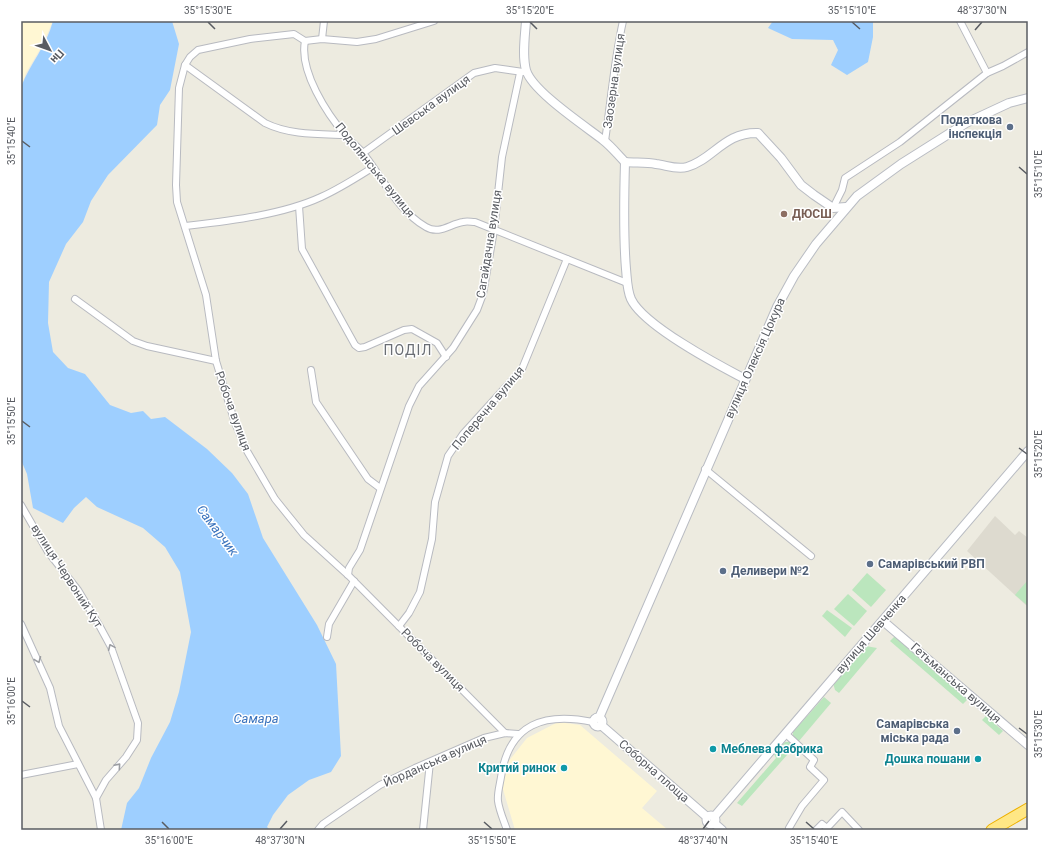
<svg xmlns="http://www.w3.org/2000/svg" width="1049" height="851" font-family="Roboto,sans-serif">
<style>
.commercial{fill:#fff7d3}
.education{fill:#dddacf}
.green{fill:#bbe6bd}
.water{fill:#9ecfff}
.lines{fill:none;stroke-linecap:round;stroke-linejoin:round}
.street-casing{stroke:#b8bac0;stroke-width:8}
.secondary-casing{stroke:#b9bcc3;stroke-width:10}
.highway-casing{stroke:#edb000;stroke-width:13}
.street{stroke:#fff;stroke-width:6}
.secondary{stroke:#fff;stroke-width:8}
.highway{stroke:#ffe785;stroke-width:11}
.oneway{stroke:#9b9da1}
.ticks{fill:none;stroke:#595c62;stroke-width:1.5}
.service-dot{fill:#5c6f8a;stroke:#fff;stroke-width:1.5}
.education-dot{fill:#8d6e63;stroke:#fff;stroke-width:1.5}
.culture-dot{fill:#0f9aa8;stroke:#fff;stroke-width:1.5}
.labels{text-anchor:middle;stroke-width:3;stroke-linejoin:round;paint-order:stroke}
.street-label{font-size:12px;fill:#595c62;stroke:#fff}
.service-label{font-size:12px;font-weight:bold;fill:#4e5e75;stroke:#fff;text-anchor:end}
.education-label{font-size:12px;font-weight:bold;fill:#785e54;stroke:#fff;text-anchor:start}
.culture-label{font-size:12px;font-weight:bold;fill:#0d838f;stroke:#fff;text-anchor:end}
.water-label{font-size:13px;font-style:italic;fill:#3a73bd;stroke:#fff}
.quarter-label{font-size:14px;letter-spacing:1px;fill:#6a6e74;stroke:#fff}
.neatline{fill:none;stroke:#595c62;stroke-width:1.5}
.ticks-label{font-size:10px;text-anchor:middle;fill:#595c62}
</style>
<rect width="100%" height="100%" fill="#edebe0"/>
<!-- commercial -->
<g class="commercial">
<polygon points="21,21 53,21 42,46 26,73 21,87"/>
<polygon points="558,722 580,725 657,791 642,808 668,830 515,830 502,786 508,762 527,738"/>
</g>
<!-- education -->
<polygon class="education" points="995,516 1015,535 1019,531 1028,538 1028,607 967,551"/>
<!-- green -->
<g class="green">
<polygon points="867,573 886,590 871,607 852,590"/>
<polygon points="1028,580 1028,606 1015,595"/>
<polygon points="848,594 867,611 854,626 834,609"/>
<polygon points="827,610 852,628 845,637 822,616"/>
<polygon points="895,636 968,699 963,704 890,641"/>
<polygon points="866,646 877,648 839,693 835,690 833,683"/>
<polygon points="824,697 831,703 799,741 797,741 793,736 793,732"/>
<polygon points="986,716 1003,731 999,735 982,720"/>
<polygon points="785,742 790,742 795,746 742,806 737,803 776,758 774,754"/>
</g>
<!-- water -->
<g class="water">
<path d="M53,21H172L179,44L170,90L160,105L157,125L108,175L91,201L83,222L66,244L49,282L48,323L53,352L68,368L85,374L110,405L131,413L143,411L151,419L165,417L207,449L232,473L248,494L263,538L317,625L336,664L341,756L331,772L309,780L288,795L273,815L267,827L270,830H121L127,803L139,788L151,758L170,722L179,692L191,632L180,572L165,547L143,528L97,507L86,497L74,508L63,523L33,508L27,474L21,460V87C30,64 47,45 53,21Z"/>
<polygon points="773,21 873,21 873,37 868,62 847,75 831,65 838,50 833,40 792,39 768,28"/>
</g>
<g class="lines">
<!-- street casing -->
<g class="street-casing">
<g id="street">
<polyline points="960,21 987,73"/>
<polyline points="322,39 324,21"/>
<polyline points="305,41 294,34 250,39 198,50 190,57 185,65 179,88 176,185 177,202 206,295 216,361 235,423 247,451 275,499 304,535 348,575 505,733"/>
<path d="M305,41C299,71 327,114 346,136C351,142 358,147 363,153C382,177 398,211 426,227C439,235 450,224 463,222C467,221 471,222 475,222L627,283"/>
<polyline points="305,41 322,39 357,42 376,39 434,21"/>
<path d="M185,65L265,123C289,135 318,134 345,135"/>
<path d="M605,141C611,101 614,61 623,21"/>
<polyline points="363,153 474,73 495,68 523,72"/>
<polyline points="299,206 302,249 355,345 359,348 365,347 404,330 412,329 437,343 446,357"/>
<polyline points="833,208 842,190 845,178 900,142 987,73 1003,66 1028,52"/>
<path d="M186,226C228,221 282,215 321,197C339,189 356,178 372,168"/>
<polyline points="75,299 133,341 147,346 216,361"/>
<polyline points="311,370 316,402 368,479 380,488"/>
<polyline points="705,469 811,556"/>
<polyline points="21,505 48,552 78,590 99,625 111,647 138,723 137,740 126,757 106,780 96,798"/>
<polyline points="348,575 349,568 360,550 409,406 419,386 453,348 477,310 483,294 494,230 502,157 520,73"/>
<polyline points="21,624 50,688 59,726 96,798 101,830"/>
<polyline points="399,626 409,613 420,592 432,539 435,502 448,456 463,434 522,369 567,259"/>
<polyline points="327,637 329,624 354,581"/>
<polyline points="786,734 814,760 810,767 824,780 802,806 789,828"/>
<polyline points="21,775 78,764"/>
<polyline points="318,830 323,824 380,785 415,768 484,738 505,733 518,734"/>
<polyline points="423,830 430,762"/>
<path d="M507,830C504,821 499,810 498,801C497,794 500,784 501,777C509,723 545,712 593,722"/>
<polyline points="816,830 822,824 827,828 842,812 859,830"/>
</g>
</g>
<!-- secondary casing -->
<g class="secondary-casing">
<g id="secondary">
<path d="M526,21C525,36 522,56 526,70C532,91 585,126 603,140C611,146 618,155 625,162"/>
<path d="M625,162C624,198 623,233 626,269C627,279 627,290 631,299C643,325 718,365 745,379"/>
<path d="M625,162C635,163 646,162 656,164C666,165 676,170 687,167C714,159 724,132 758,133L781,158L801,185L814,195L833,208L846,207"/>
<polyline points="883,621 1028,745"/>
<circle cx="598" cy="722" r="4.5"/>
<polyline points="599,718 777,307 794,276 816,244 857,196 901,164 966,123 1009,103 1028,98"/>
<polyline points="601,725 707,817"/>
<circle cx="711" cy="820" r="4.5"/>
<polyline points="714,817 1028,451"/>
<polyline points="714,823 722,830"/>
</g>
</g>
<!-- highway casing -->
<g class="highway-casing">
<polyline id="highway" points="992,830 1028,809"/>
</g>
<!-- street -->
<use href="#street" class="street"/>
<!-- secondary -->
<use href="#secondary" class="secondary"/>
<!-- highway -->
<use href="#highway" class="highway"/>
</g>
<!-- one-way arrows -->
<defs><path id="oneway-chevron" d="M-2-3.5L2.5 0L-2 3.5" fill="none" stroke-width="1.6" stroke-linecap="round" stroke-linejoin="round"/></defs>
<g class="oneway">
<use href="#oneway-chevron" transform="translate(111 647) rotate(-114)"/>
<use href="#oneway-chevron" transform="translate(38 660) rotate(68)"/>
<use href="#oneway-chevron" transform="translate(118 766) rotate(-49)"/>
</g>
<!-- ticks -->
<path class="ticks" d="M208,22L215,29M530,22L537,29M852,22L860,29M975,30L982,22M22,141L30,147M1019,167L1027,174M22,421L30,427M1019,448L1027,454M22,701L30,707M1019,728L1027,734M162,822L169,829M484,822L492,829M806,822L814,829M280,829L287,821M703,829L709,821"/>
<!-- markers -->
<g class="service-dot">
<circle cx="1010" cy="127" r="4"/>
<circle cx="870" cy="564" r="4"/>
<circle cx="723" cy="571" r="4"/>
<circle cx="957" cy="731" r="4"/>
</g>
<circle class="education-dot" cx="784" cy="214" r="4"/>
<g class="culture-dot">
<circle cx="713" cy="749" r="4"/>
<circle cx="978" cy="759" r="4"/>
<circle cx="564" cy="768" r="4"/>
</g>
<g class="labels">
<!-- street labels -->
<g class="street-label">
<text transform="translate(614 81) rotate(-82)" y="4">Заозерна вулиця</text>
<text transform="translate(431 105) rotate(-36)" y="4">Шевська вулиця</text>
<text transform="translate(375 170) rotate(51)" y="4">Подолянська вулиця</text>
<text transform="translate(489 244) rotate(-81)" y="4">Сагайдачна вулиця</text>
<text transform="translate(755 358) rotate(-66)" y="4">вулиця Олексія Цокура</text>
<text transform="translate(488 408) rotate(-50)" y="4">Поперечна вулиця</text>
<text transform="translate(233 411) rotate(70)" y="4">Робоча вулиця</text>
<text transform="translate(67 576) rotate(57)" y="4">вулиця Червоний Кут</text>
<text transform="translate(871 634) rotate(-49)" y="4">вулиця Шевченка</text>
<text transform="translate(433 660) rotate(45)" y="4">Робоча вулиця</text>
<text transform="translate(956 683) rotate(41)" y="4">Гетьманська вулиця</text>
<text transform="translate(435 761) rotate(-24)" y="4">Йорданська вулиця</text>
<text transform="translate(654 771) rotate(41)" y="4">Соборна площа</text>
</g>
<!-- service labels -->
<g class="service-label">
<text x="1002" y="124">Податкова<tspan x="1002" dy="14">інспекція</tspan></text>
<text x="878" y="568" text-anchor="start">Самарівський РВП</text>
<text x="731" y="575" text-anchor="start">Деливери №2</text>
<text x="949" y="728">Самарівська<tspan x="949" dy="14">міська рада</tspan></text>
</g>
<!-- education labels -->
<g class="education-label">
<text x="792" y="218">ДЮСШ</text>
</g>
<!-- culture labels -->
<g class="culture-label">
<text x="721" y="753" text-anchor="start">Меблева фабрика</text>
<text x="970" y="763">Дошка пошани</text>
<text x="556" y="772">Критий ринок</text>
</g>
<!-- water labels -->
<g class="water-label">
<text transform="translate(218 530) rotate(53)" y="5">Самарчик</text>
<text x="256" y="723">Самара</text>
</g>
<!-- quarter labels -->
<g class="quarter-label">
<text x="408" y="355">ПОДІЛ</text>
</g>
</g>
<!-- border -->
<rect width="1049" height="851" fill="none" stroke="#ffffff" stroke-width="44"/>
<!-- north arrow -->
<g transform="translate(50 50) rotate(131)" stroke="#ffffff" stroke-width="3" paint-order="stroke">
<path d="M0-3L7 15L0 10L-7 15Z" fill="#595c62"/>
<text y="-6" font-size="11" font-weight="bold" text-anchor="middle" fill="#595c62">Пн</text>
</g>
<rect x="22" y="22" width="1005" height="807" class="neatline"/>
<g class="ticks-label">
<text x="208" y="14">35°15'30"E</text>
<text x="530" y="14">35°15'20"E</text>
<text x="852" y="14">35°15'10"E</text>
<text x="982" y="14">48°37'30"N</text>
<text transform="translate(11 141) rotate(-90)" y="4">35°15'40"E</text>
<text transform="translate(1038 174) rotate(-90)" y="4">35°15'10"E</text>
<text transform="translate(11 421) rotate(-90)" y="4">35°15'50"E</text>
<text transform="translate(1038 454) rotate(-90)" y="4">35°15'20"E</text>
<text transform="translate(11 701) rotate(-90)" y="4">35°16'00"E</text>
<text transform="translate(1038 734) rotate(-90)" y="4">35°15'30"E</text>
<text x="169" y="844">35°16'00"E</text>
<text x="280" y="844">48°37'30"N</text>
<text x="492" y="844">35°15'50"E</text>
<text x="703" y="844">48°37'40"N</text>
<text x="814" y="844">35°15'40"E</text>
</g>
</svg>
